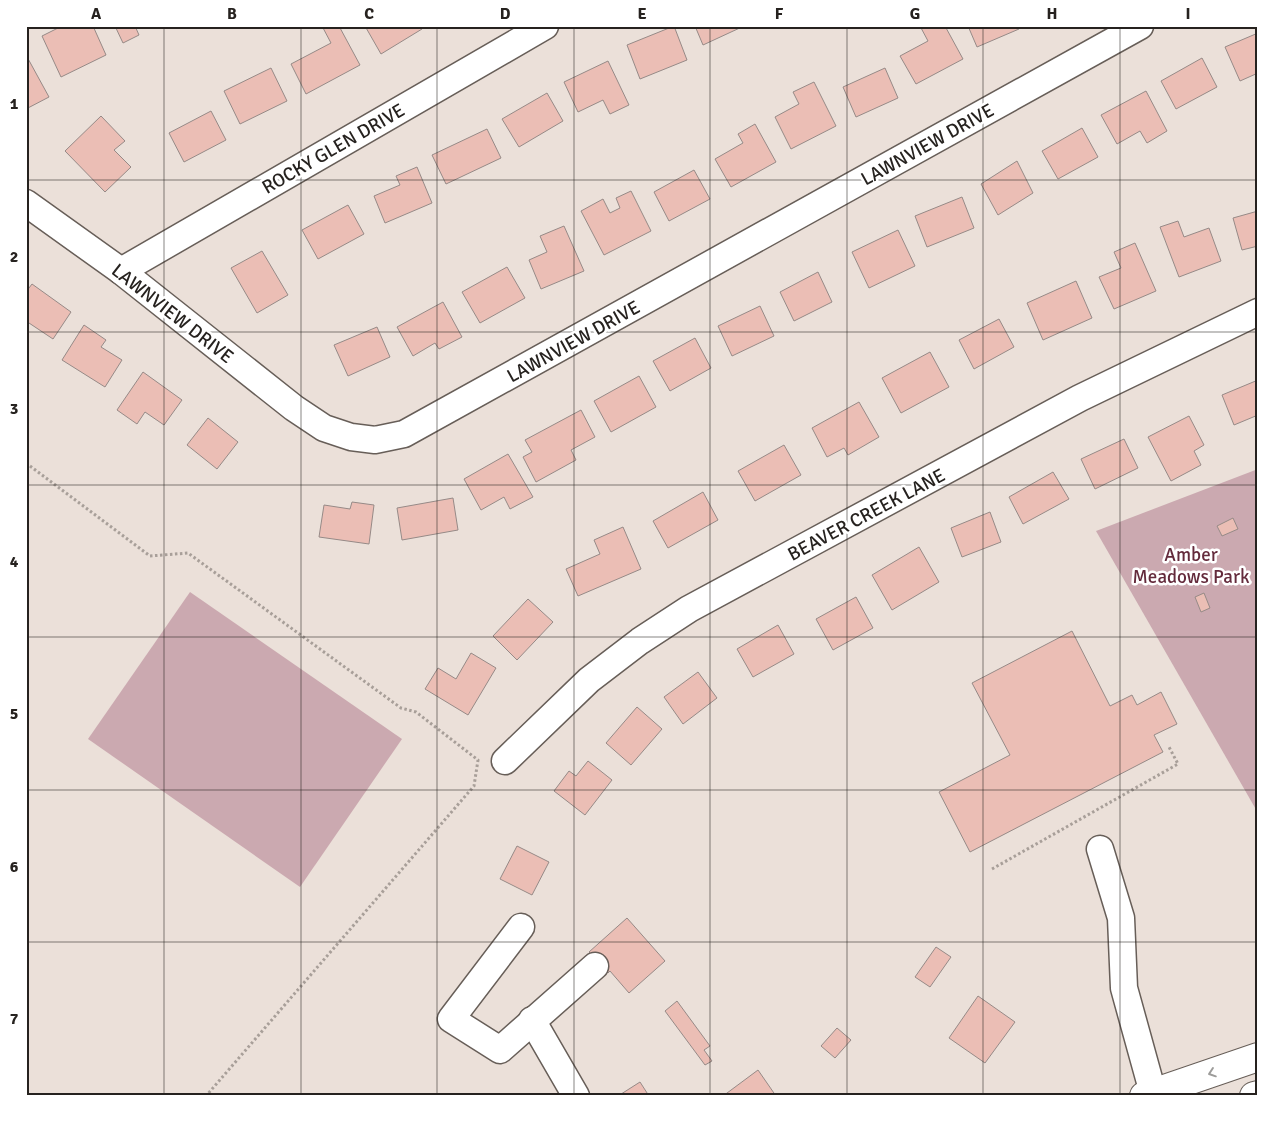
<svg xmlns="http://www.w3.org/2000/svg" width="1284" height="1122" font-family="Signika,sans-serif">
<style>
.green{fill:#cba9b0}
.building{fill:#ebbeb5;stroke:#968a87}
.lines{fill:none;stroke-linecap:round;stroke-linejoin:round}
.minor-casing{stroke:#675e58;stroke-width:29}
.major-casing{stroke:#675e58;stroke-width:30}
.path{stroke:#a89f99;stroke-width:3;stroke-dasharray:2.5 2.5;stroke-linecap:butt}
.minor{stroke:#fff;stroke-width:26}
.major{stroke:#fff;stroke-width:28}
.oneway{stroke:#9d9c9a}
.grid{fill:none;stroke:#26221f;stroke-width:1;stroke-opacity:0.55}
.labels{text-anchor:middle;stroke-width:5;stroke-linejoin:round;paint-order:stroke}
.street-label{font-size:19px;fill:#26221f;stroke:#fff}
.park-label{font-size:19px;fill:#642b3c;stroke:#fff}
.neatline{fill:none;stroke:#26221f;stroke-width:2}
.grid-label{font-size:16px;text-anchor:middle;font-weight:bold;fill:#26221f}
</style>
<rect width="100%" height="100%" fill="#ebe0d9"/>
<!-- green -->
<g class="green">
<polygon points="1258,469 1258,813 1096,531"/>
<polygon points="190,592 402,739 300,887 88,739"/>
</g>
<!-- building -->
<g class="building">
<polygon points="62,26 93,26 106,55 61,77 42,36"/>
<polygon points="115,26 135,26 139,35 123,43"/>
<polygon points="322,26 339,26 360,65 306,94 291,64 331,43"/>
<polygon points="365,26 420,26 422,29 381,54"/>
<polygon points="674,26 687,60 640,79 627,45"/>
<polygon points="695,26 744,26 703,45"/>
<polygon points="920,26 945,26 963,59 916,84 900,56 928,41"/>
<polygon points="968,26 1018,26 1019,29 977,47"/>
<polygon points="1258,33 1258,73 1240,81 1225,47"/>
<polygon points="26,55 49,97 26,109"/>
<polygon points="1202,58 1217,87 1176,109 1161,81"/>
<polygon points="608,61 629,105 610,114 603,100 578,112 564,82"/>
<polygon points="271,68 287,101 240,124 224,91"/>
<polygon points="885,68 898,98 856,117 843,87"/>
<polygon points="814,82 836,126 791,149 775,117 799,104 793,92"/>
<polygon points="1146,91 1167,131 1147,143 1140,131 1117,144 1101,115"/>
<polygon points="547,93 563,121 519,147 502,119"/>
<polygon points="211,111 226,140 184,162 169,133"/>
<polygon points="101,116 125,141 114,150 131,167 105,192 65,151"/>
<polygon points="755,124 776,162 731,187 715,159 743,143 738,134"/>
<polygon points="1082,128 1098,157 1058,179 1042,151"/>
<polygon points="487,129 501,158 446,184 432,155"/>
<polygon points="1017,161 1033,193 998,215 981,184"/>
<polygon points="417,167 432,203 385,223 374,196 400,185 396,176"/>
<polygon points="694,170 710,199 669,221 654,192"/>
<polygon points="631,191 651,231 604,255 581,211 603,199 610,213 620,208 616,198"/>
<polygon points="962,197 974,228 927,247 915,216"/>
<polygon points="348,205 364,234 318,259 302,230"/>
<polygon points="1258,211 1258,246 1242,250 1233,218"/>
<polygon points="1178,221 1184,237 1209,228 1221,261 1179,277 1160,227"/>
<polygon points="564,226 584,271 541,289 529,260 547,252 540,236"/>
<polygon points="898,230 915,266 869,288 852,252"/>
<polygon points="1135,243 1156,291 1114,309 1099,277 1121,268 1114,252"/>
<polygon points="262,251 288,295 257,313 231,268"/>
<polygon points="507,267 525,298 480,323 462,292"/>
<polygon points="818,272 832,302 794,321 780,292"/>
<polygon points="1076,281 1092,318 1043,340 1027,303"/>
<polygon points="32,284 71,312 53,339 26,321 26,292"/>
<polygon points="443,302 462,337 439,349 435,343 413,356 397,327"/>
<polygon points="760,306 774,336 732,356 718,326"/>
<polygon points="999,319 1014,347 974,369 959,340"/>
<polygon points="84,325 106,340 101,347 122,360 105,387 62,360"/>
<polygon points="377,327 390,357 348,376 334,345"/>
<polygon points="695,338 711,368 670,391 653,361"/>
<polygon points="930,352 949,387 901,413 882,378"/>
<polygon points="143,372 182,400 164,425 145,412 137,424 117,410"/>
<polygon points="639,376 656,407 611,432 594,401"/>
<polygon points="1258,380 1258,415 1234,425 1222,395"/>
<polygon points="859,402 879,437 848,455 844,448 827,457 812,428"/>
<polygon points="581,410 595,437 571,450 576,460 536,482 523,457 532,452 525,440"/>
<polygon points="1189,416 1204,445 1194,451 1201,465 1171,481 1148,437"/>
<polygon points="208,418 238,442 217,469 187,445"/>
<polygon points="1124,439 1138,468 1095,489 1081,459"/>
<polygon points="784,445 801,475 755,501 738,471"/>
<polygon points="508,454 533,497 510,509 504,497 481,510 464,479"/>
<polygon points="1053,472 1069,499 1023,524 1009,497"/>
<polygon points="703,492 718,520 668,548 653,521"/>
<polygon points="453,498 458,530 402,540 397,508"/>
<polygon points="352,502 374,505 369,544 319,537 324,505 350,509"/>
<polygon points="990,512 1001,542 962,557 951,528"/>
<polygon points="1233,518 1238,529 1222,536 1217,526"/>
<polygon points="623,527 641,569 578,596 566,569 600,554 594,540"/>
<polygon points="919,547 939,582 892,610 872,575"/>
<polygon points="1204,593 1210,608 1201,612 1195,597"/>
<polygon points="856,597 873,628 833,650 816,619"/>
<polygon points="528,599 553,622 517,660 493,636"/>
<polygon points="778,625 794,654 753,677 737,649"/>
<polygon points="1072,631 1110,706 1132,695 1137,705 1161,692 1177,724 1154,735 1163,752 970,852 939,792 1010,755 972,683"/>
<polygon points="471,653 496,668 468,715 425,689 438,668 456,679"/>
<polygon points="698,672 717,698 683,724 664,697"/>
<polygon points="637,707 662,729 631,765 606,743"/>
<polygon points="588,761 612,780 585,815 554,791 569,771 576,776"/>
<polygon points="517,846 549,862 532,895 500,879"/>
<polygon points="627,918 665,961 629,993 610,971 608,973 589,952"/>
<polygon points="936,947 951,957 930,987 915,977"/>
<polygon points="978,996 1015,1022 985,1063 949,1038"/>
<polygon points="677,1001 710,1046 704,1050 712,1061 705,1065 665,1011"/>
<polygon points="837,1028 851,1040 835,1058 821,1046"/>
<polygon points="758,1070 776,1096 723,1096"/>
<polygon points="640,1082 649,1096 618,1096"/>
</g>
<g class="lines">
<!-- minor casing -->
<g class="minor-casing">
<g id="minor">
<polyline points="26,203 121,271 294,408 324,428 351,437 375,440 404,434 1140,26"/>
<polyline points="121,271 545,26"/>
<polyline points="505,761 589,680 640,641 689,609 1080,398 1258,312"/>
<polyline points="1100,849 1121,918 1124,988 1153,1093"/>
<polyline points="521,927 451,1019 500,1050 595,966"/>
<polyline points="532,1020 576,1096"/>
</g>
</g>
<!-- major casing -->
<g class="major-casing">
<g id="major">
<polyline points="1144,1096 1258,1057"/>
<polyline points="1254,1096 1258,1095"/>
</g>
</g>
<!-- path -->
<g class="path">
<polyline points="26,463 150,556 188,553 401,708 416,712 478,760 474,786 206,1096"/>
<polyline points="992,869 1178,764 1169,747"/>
</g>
<!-- minor -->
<use href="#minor" class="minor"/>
<!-- major -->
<use href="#major" class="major"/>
</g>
<!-- one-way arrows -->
<defs><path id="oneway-chevron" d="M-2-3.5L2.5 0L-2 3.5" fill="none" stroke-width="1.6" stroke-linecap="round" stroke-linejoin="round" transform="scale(1.25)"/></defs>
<use class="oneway" href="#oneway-chevron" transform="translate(1212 1073) rotate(161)"/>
<!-- grid -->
<path class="grid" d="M164,26V1096M301,26V1096M437,26V1096M574,26V1096M710,26V1096M847,26V1096M983,26V1096M1120,26V1096M26,180H1258M26,332H1258M26,485H1258M26,637H1258M26,790H1258M26,942H1258"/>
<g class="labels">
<!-- street labels -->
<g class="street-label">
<text transform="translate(927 144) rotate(-29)" y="7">LAWNVIEW DRIVE</text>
<text transform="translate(333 148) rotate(-30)" y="7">ROCKY GLEN DRIVE</text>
<text transform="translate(173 313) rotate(38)" y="7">LAWNVIEW DRIVE</text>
<text transform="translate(573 341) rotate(-29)" y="7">LAWNVIEW DRIVE</text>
<text transform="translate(866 514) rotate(-28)" y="7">BEAVER CREEK LANE</text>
</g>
<!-- park labels -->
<g class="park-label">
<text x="1191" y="561">Amber<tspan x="1191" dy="22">Meadows Park</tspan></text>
</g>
</g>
<!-- border -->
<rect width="1284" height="1122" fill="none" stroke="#ffffff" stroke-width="55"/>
<rect x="28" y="28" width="1228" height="1066" class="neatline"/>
<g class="grid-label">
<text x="96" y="19">A</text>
<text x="232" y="19">B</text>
<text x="369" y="19">C</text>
<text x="505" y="19">D</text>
<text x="642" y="19">E</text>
<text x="779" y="19">F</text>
<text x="915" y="19">G</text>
<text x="1052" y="19">H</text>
<text x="1188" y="19">I</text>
<text x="14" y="109">1</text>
<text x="14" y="262">2</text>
<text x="14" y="414">3</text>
<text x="14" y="567">4</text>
<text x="14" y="719">5</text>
<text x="14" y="872">6</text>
<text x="14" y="1024">7</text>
</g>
</svg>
